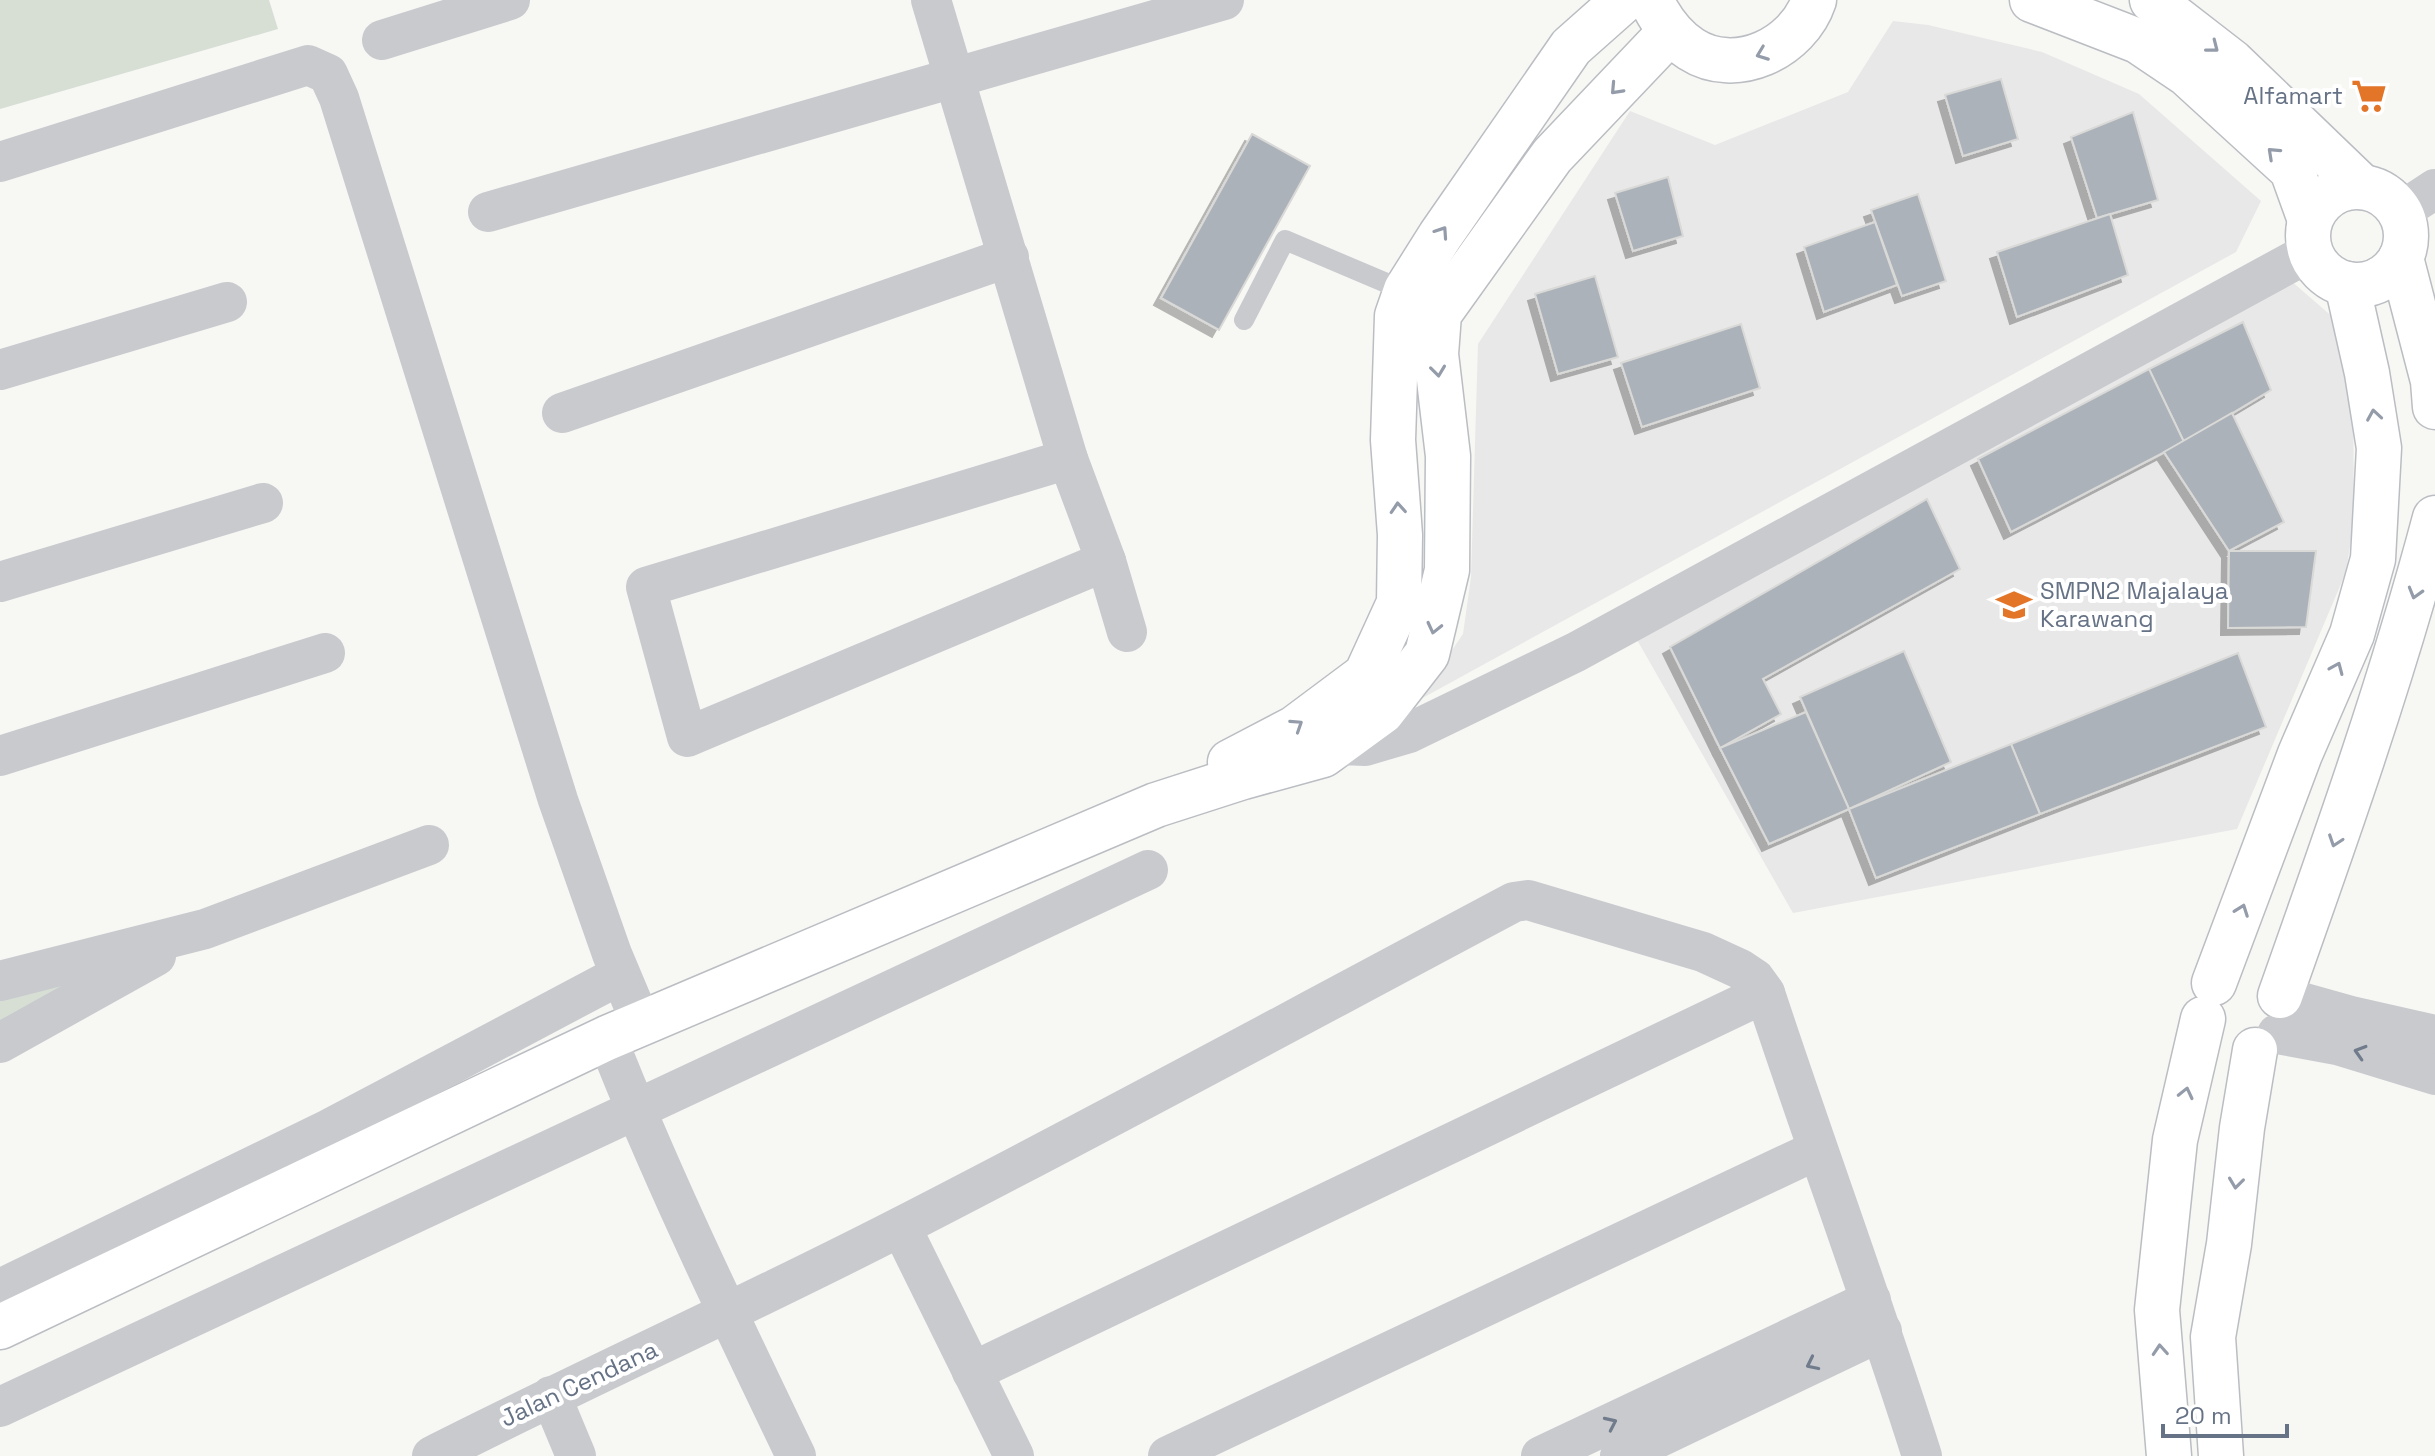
<svg xmlns="http://www.w3.org/2000/svg" width="2435" height="1456" font-family="'Space Grotesk',sans-serif">
<style>
.built{fill:#e8e8e8}
.green{fill:#d7dfd5}
.building{fill:#acb2b9;stroke:#d9d9d7;stroke-width:2;filter:url(#shadow)}
.lines{fill:none;stroke-linecap:round;stroke-linejoin:round}
.secondary-casing{stroke:#babdc2;stroke-width:47}
.lane{stroke:#c8cace;stroke-width:20}
.street{stroke:#c8cace;stroke-width:40}
.secondary{stroke:#fff;stroke-width:44}
.oneway{stroke:#949caa}
.oneway2{stroke:#707b8c}
.labels{text-anchor:middle;stroke-width:8;stroke-linejoin:round;paint-order:stroke}
.poi-label{font-size:24px;fill:#667285;stroke:#fff;text-anchor:end}
.street-label{font-size:24px;fill:#667285;stroke:#fff}
</style>
<defs>
<filter id="shadow"><feDropShadow dx="-7" dy="7" stdDeviation="0" flood-color="#0004"/></filter>
</defs>
<rect width="100%" height="100%" fill="#f7f7f4"/>
<!-- built -->
<g class="built">
<polygon points="1893,21 1928,25 2042,52 2139,94 2261,201 2236,252 1417,701 1463,634 1471,577 1478,344 1630,111 1715,145 1848,92"/>
<polygon points="2290,280 2335,319 2353,384 2354,520 2346,572 2237,829 1793,913 1636,638"/>
</g>
<!-- green -->
<g class="green">
<polygon points="0,0 269,0 278,29 0,109"/>
<polygon points="97,966 0,1022 0,994"/>
</g>
<!-- building -->
<g class="building">
<polygon points="2001,79 2018,139 1963,156 1945,95"/>
<polygon points="2133,112 2158,200 2097,218 2071,137"/>
<polygon points="1252,134 1310,166 1219,330 1161,298"/>
<polygon points="1668,177 1683,236 1633,251 1615,193"/>
<polygon points="1918,194 1946,281 1902,296 1871,210"/>
<polygon points="2110,214 2128,275 2017,317 1997,252"/>
<polygon points="1875,222 1897,285 1824,312 1804,247"/>
<polygon points="1595,276 1618,357 1558,374 1535,294"/>
<polygon points="2243,322 2271,390 2184,442 2149,369"/>
<polygon points="1741,324 1760,388 1642,427 1621,363"/>
<polygon points="2149,369 2184,442 2011,532 1978,459"/>
<polygon points="2232,413 2284,522 2229,551 2164,452"/>
<polygon points="1927,499 1960,569 1763,679 1781,714 1720,748 1670,647"/>
<polygon points="2229,551 2316,551 2306,627 2228,628"/>
<polygon points="1904,651 1951,762 1849,809 1800,697"/>
<polygon points="2238,653 2266,727 2040,814 2011,744"/>
<polygon points="1806,712 1849,809 1769,844 1720,748"/>
<polygon points="2011,744 2040,814 1876,878 1849,809"/>
</g>
<g class="lines">
<!-- secondary casing -->
<g class="secondary-casing">
<g id="secondary">
<polyline points="2032,0 2138,41 2187,74 2292,170 2310,220"/>
<polyline points="2152,0 2232,62 2362,187"/>
<path d="M1654,6C1663,23 1674,38 1691,49C1736,78 1798,48 1814,0"/>
<circle cx="2357" cy="236" r="49"/>
<polyline points="2401,258 2433,381 2435,407"/>
<polyline points="1230,762 1295,728 1366,675 1399,603 1400,535 1393,440 1397,316 1406,290 1440,236 1571,47 1624,0"/>
<polyline points="2214,983 2300,754 2352,634 2373,559 2379,448 2367,373 2347,284"/>
<path d="M2280,996C2336,838 2392,680 2435,518"/>
<polyline points="0,1327 607,1038 1156,805 1243,777 1323,755 1382,712 1427,654 1447,570 1448,456 1436,354 1439,314 1552,156 1670,32"/>
<polyline points="2169,1456 2157,1310 2175,1140 2203,1019"/>
<polyline points="2221,1456 2213,1337 2229,1244 2242,1128 2255,1050"/>
</g>
</g>
<!-- lane -->
<polyline class="lane" points="1244,320 1285,240 1410,293"/>
<!-- street -->
<g class="street">
<polyline points="931,0 1068,459 1106,561 1127,632"/>
<polyline points="382,40 510,0"/>
<polyline points="0,162 308,65 328,74 339,98 558,800 612,954 641,1023"/>
<polyline points="488,212 1224,0"/>
<polyline points="2400,212 2435,189"/>
<polyline points="0,370 227,302"/>
<polyline points="562,413 1009,257"/>
<polyline points="1068,459 646,587 687,737 1106,561"/>
<polyline points="0,582 263,503"/>
<polyline points="1327,754 1343,745 1365,746 1409,733 1576,652 2310,252"/>
<polyline points="0,756 325,653"/>
<polyline points="0,981 205,929 429,845"/>
<polyline points="2280,996 2351,1016 2435,1035"/>
<polyline points="2277,1034 2337,1045 2435,1075"/>
<path d="M607,1038C663,1181 730,1318 796,1456"/>
<polyline points="0,1043 156,956"/>
<polyline points="901,1227 1014,1456"/>
<polyline points="0,1289 329,1129 620,975"/>
<polyline points="972,1372 1765,993"/>
<polyline points="551,1396 576,1456"/>
<polyline points="0,1407 1148,870"/>
<path d="M432,1456C586,1378 744,1307 898,1228C1105,1122 1309,1011 1514,902L1528,900L1703,952L1740,969L1755,979L1765,993C1816,1148 1873,1301 1922,1456"/>
<polyline points="1168,1456 1817,1150"/>
<polyline points="1541,1456 1871,1300"/>
<polyline points="1620,1456 1882,1331"/>
</g>
<!-- secondary -->
<use href="#secondary" class="secondary"/>
</g>
<!-- one-way arrows -->
<defs><path id="oneway-chevron" d="M-2-3.5L2.5 0L-2 3.5" fill="none" stroke-width="1.6" stroke-linecap="round" stroke-linejoin="round" transform="scale(2)"/></defs>
<g class="oneway">
<use href="#oneway-chevron" transform="translate(2213 47) rotate(38)"/>
<use href="#oneway-chevron" transform="translate(1762 54) rotate(159)"/>
<use href="#oneway-chevron" transform="translate(1616 89) rotate(133)"/>
<use href="#oneway-chevron" transform="translate(2273 153) rotate(-137)"/>
<use href="#oneway-chevron" transform="translate(1442 232) rotate(-56)"/>
<use href="#oneway-chevron" transform="translate(1438 371) rotate(83)"/>
<use href="#oneway-chevron" transform="translate(2374 415) rotate(-99)"/>
<use href="#oneway-chevron" transform="translate(1398 508) rotate(-94)"/>
<use href="#oneway-chevron" transform="translate(2415 593) rotate(106)"/>
<use href="#oneway-chevron" transform="translate(1434 628) rotate(103)"/>
<use href="#oneway-chevron" transform="translate(2337 668) rotate(-67)"/>
<use href="#oneway-chevron" transform="translate(1297 725) rotate(-33)"/>
<use href="#oneway-chevron" transform="translate(2335 841) rotate(109)"/>
<use href="#oneway-chevron" transform="translate(2242 910) rotate(-70)"/>
<use href="#oneway-chevron" transform="translate(2186 1093) rotate(-77)"/>
<use href="#oneway-chevron" transform="translate(2236 1183) rotate(97)"/>
<use href="#oneway-chevron" transform="translate(2160 1350) rotate(-94)"/>
</g>
<g class="oneway2">
<use href="#oneway-chevron" transform="translate(2360 1052) rotate(-163)"/>
<use href="#oneway-chevron" transform="translate(1812 1364) rotate(154)"/>
<use href="#oneway-chevron" transform="translate(1611 1423) rotate(-25)"/>
</g>
<!-- icons -->
<defs>
<g id="supermarket-bare" transform="scale(2.76)"><path d="M-6-5.5h2.5l.6 2H6L4.5 2H-2.5L-4.4-4H-6ZM-1.5 3.2a1.3 1.3 0 1 0 .1 0ZM3 3.2a1.3 1.3 0 1 0 .1 0Z" fill="#e37529" stroke="#fff" stroke-width="2.5" paint-order="stroke"/></g>
<g id="school-bare" transform="scale(2.76)"><path d="M0-5L7-2L0 1L-7-2ZM-4 1L0 2.5L4 1V4Q0 6-4 4Z" fill="#e37529" stroke="#fff" stroke-width="2.5" paint-order="stroke"/></g>
</defs>
<g fill-rule="evenodd">
<use href="#supermarket-bare" x="2369" y="96"/>
<use href="#school-bare" x="2014" y="605"/>
</g>
<g class="labels">
<!-- poi labels -->
<g class="poi-label">
<text x="2343" y="104">Alfamart</text>
<text x="2040" y="599" text-anchor="start">SMPN2 Majalaya<tspan x="2040" dy="28">Karawang</tspan></text>
</g>
<!-- street labels -->
<g class="street-label">
<text transform="translate(579 1384) rotate(-25)" y="8">Jalan Cendana</text>
</g>
</g>
<!-- scale -->
<path d="M2163 1424v12h124v-12" fill="none" stroke="#667285" stroke-width="4"/>
<text x="2175" y="1424" font-size="24" fill="#667285" stroke="#ffffff" stroke-width="6" paint-order="stroke">20 m</text>
</svg>
